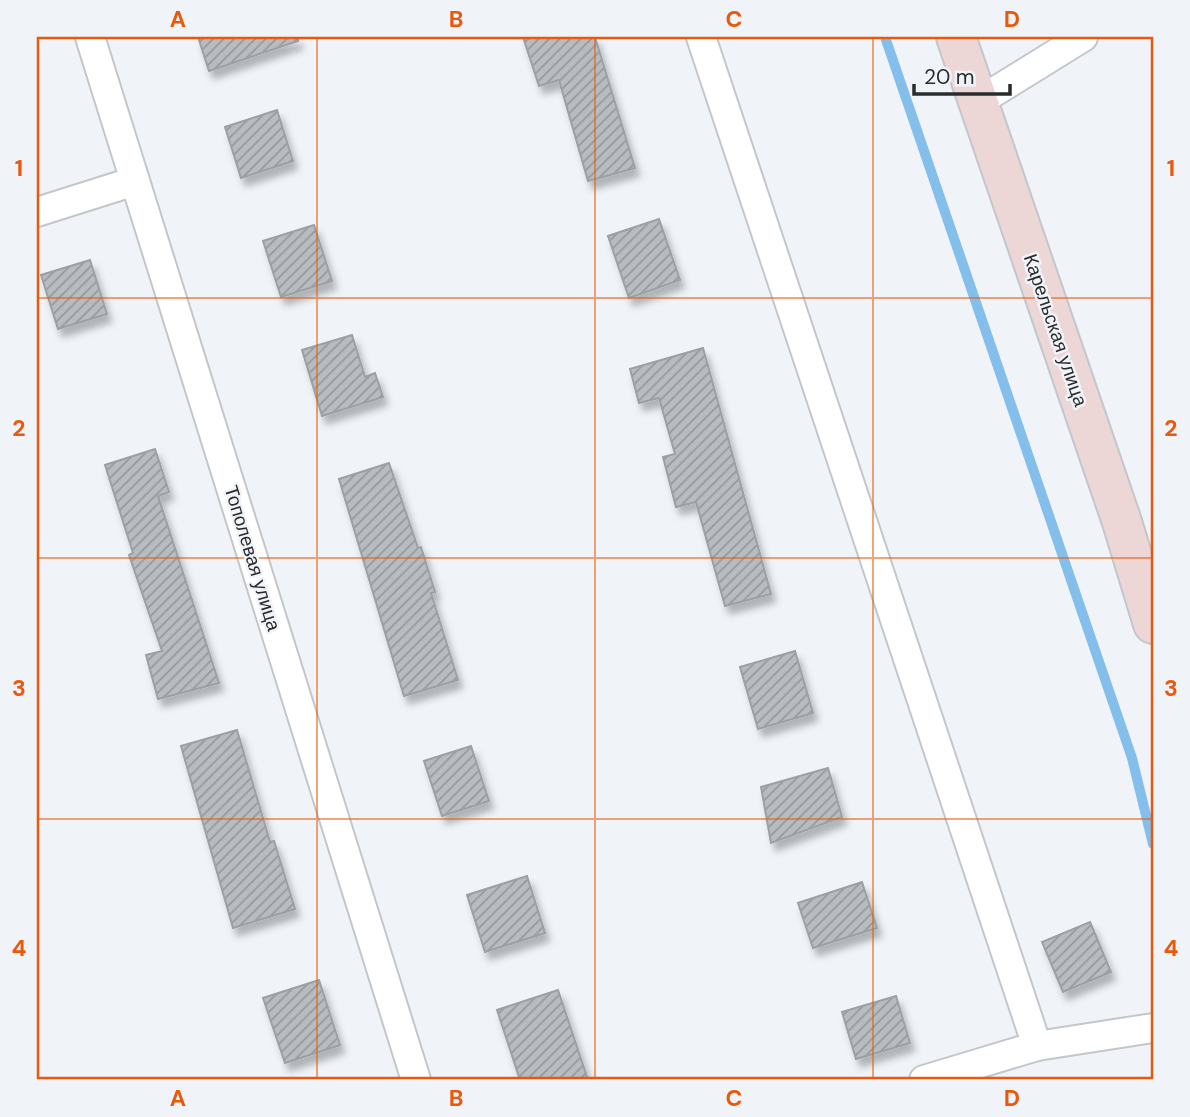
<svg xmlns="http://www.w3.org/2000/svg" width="1190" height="1117" font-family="'DM Sans',sans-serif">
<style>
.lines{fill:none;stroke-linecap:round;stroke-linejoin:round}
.stream{stroke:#84beea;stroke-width:10}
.building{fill:url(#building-hatch);stroke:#9c9fa3;stroke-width:2;filter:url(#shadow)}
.minor-casing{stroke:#c3c7cc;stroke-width:32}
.secondary-casing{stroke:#c3c7cc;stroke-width:42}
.minor{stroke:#fff;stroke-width:28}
.secondary{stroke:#ecd6d6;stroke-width:38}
.grid{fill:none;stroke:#e8590c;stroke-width:2;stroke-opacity:0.55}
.labels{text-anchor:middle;stroke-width:5;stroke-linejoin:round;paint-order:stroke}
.street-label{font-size:19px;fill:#2a2b2d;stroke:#f0f4f9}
.neatline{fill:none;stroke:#e8590c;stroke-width:2.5}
.grid-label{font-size:23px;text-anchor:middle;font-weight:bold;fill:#e8590c}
</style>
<defs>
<pattern id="building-hatch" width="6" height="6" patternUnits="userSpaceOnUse" patternTransform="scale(1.75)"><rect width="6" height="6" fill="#b8bcc0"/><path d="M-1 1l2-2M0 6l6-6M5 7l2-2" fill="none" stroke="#96999c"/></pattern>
<filter id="shadow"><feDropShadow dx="4.5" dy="8" stdDeviation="3.5" flood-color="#0004"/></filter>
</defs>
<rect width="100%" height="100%" fill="#f0f4f9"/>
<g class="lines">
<!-- stream -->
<polyline class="stream" points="885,37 1132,758 1153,844"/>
</g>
<!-- building -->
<g class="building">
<polygon points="198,37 298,37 298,41 209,71"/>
<polygon points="523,37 595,37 635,168 588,181 559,80 539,86"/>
<polygon points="277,110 293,161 241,178 225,127"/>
<polygon points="659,219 680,280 629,298 608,236"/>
<polygon points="314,225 332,281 281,297 263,241"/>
<polygon points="90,260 107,314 58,329 41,275"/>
<polygon points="352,335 365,377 375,373 383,397 322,416 302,350"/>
<polygon points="703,348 771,594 725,606 696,502 676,507 663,457 675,454 659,398 639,403 630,369"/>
<polygon points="155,449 169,492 158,496 219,683 158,699 146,655 162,651 129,555 133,553 105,465"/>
<polygon points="389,463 418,548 421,547 435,592 431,593 458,680 404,696 339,479"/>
<polygon points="795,651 813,713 758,729 740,667"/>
<polygon points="237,730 270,842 274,841 295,909 233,928 181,746"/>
<polygon points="471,746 489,801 442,816 424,761"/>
<polygon points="828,768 842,817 771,843 761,787"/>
<polygon points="527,876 545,933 485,952 467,895"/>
<polygon points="862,882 877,928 813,948 798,903"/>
<polygon points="1090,922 1111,972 1063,992 1042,942"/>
<polygon points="319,980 340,1045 285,1063 263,998"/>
<polygon points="558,990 588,1080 520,1080 497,1010"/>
<polygon points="896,996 910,1043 856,1059 842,1012"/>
</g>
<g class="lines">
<!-- minor casing -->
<g class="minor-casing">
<g id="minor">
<polyline points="90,37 416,1080"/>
<polyline points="701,37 1037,1046"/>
<polyline points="978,102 1083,37"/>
<polyline points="37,212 135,181"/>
<polyline points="924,1080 1037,1046 1153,1028"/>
</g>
</g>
<!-- secondary casing -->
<g class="secondary-casing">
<polyline id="secondary" points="956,37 1122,522 1153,624"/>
</g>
<!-- minor -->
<use href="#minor" class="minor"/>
<!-- secondary -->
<use href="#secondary" class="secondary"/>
</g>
<!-- grid -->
<path class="grid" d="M317,37V1080M595,37V1080M873,37V1080M37,298H1153M37,558H1153M37,819H1153"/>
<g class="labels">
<!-- street labels -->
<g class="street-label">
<text transform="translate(1056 330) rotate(71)" y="7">Карельская улица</text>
<text transform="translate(253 558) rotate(73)" y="7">Тополевая улица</text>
</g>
</g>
<!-- border -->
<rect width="1190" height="1117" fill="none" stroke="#f0f4f9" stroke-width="77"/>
<!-- scale -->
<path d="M914 84v10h96v-10" fill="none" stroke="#2a2b2d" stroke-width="3.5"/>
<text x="924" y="84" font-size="21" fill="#2a2b2d" stroke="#f0f4f9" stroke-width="5" paint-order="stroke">20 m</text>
<rect x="38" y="38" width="1114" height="1040" class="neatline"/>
<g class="grid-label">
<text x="178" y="27">A</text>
<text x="456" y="27">B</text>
<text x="734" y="27">C</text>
<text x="1012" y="27">D</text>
<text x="19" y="176">1</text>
<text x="1171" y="176">1</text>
<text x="19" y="436">2</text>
<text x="1171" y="436">2</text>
<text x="19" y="696">3</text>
<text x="1171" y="696">3</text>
<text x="19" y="956">4</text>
<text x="1171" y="956">4</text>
<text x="178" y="1106">A</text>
<text x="456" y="1106">B</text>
<text x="734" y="1106">C</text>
<text x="1012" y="1106">D</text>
</g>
</svg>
